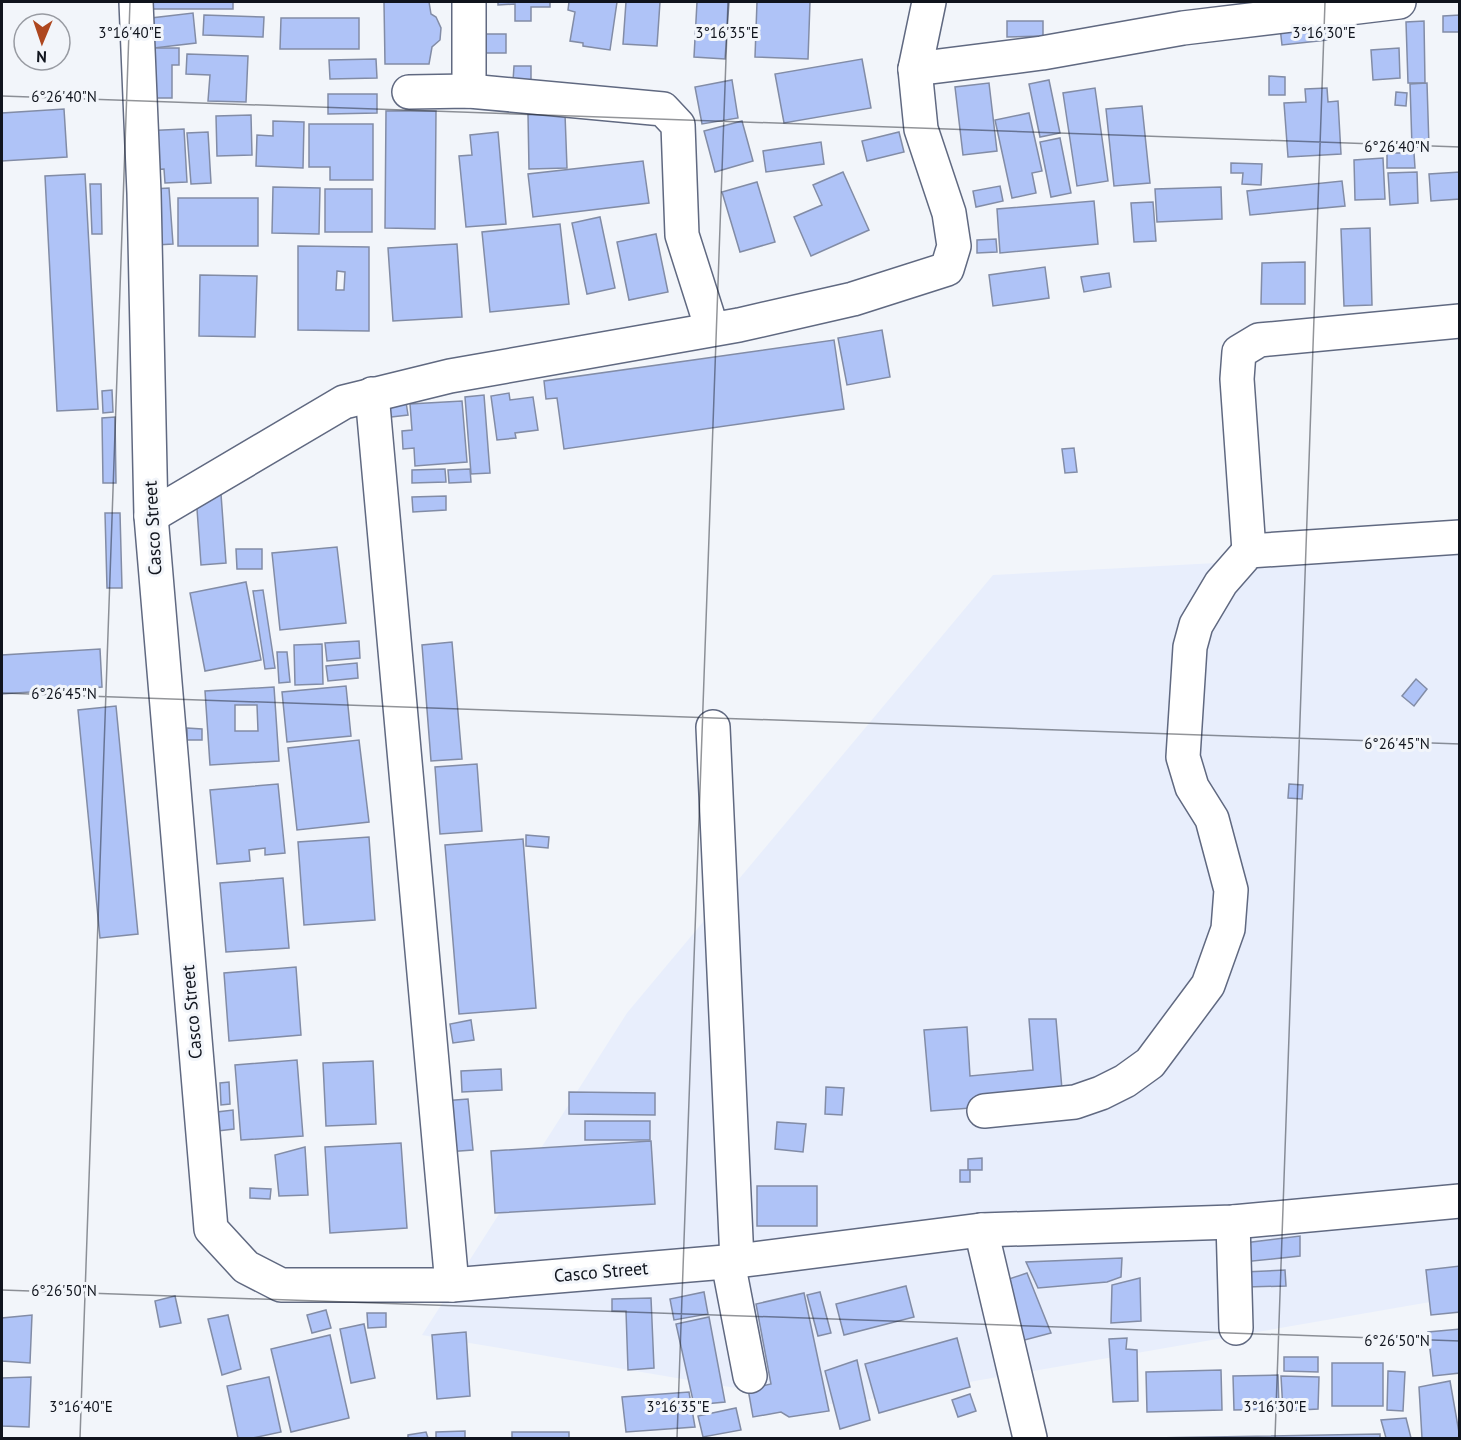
<svg xmlns="http://www.w3.org/2000/svg" width="1461" height="1440" font-family="'PT Sans',sans-serif">
<style>
.built{fill:#e8eefc}
.building{fill:#afc3f7;stroke:#828ca6;stroke-width:1.5;fill-rule:evenodd}
.lines{fill:none;stroke-linecap:round;stroke-linejoin:round}
.minor-casing{stroke:#606981;stroke-width:36}
.minor{stroke:#fff;stroke-width:33}
.ticks{fill:none;stroke:#10141d;stroke-width:1.5;stroke-opacity:0.45}
.labels{text-anchor:middle;stroke-width:6;stroke-linejoin:round;paint-order:stroke}
.street-label{font-size:18px;fill:#10141d;stroke:#f2f5fa}
.ticks-label{font-size:15px;text-anchor:middle;fill:#10141d;stroke:#f2f5fa;stroke-width:6;stroke-linejoin:round;paint-order:stroke}
</style>
<rect width="100%" height="100%" fill="#f2f5fa"/>
<!-- built -->
<polygon class="built" points="1459,550 1459,1297 837,1405 422,1335 627,1013 993,575"/>
<!-- building -->
<g class="building">
<rect x="151" y="2" width="82" height="7"/>
<polygon points="384,2 429,2 431,14 436,17 441,28 440,40 432,47 429,64 385,64"/>
<polygon points="498,2 550,2 550,7 531,7 531,21 515,21 515,4 498,5"/>
<polygon points="569,2 617,2 610,50 583,46 583,43 570,41 575,12 568,10"/>
<polygon points="626,2 660,2 657,46 623,44"/>
<polygon points="697,2 729,2 725,59 694,57"/>
<polygon points="757,2 810,2 808,59 755,57"/>
<polygon points="193,13 196,43 154,48 151,18"/>
<polygon points="1324,13 1327,40 1282,45 1279,18"/>
<polygon points="204,15 264,17 263,37 203,35"/>
<polygon points="1460,15 1460,32 1443,32 1443,16"/>
<polygon points="281,18 359,18 359,49 280,49"/>
<polygon points="1007,21 1043,21 1043,36 1007,37"/>
<polygon points="1424,21 1425,83 1408,83 1406,22"/>
<polygon points="486,34 506,34 506,53 485,53"/>
<polygon points="151,48 179,48 179,65 172,65 172,98 151,98"/>
<polygon points="1399,48 1400,78 1373,80 1371,50"/>
<polygon points="187,54 248,56 246,102 208,101 210,75 186,74"/>
<polygon points="376,59 377,78 330,79 329,60"/>
<polygon points="862,59 871,108 784,123 775,74"/>
<polygon points="514,66 531,66 531,81 513,81"/>
<polygon points="1269,76 1285,77 1285,95 1269,95"/>
<polygon points="732,80 738,118 702,124 695,87"/>
<polygon points="1049,80 1060,133 1040,137 1029,84"/>
<polygon points="989,83 997,151 963,155 955,87"/>
<polygon points="1427,83 1429,147 1412,147 1410,84"/>
<polygon points="1095,88 1108,181 1077,186 1063,93"/>
<polygon points="1327,88 1328,102 1338,101 1341,154 1288,157 1284,103 1306,102 1305,89"/>
<polygon points="1396,92 1407,93 1406,106 1395,105"/>
<polygon points="328,94 377,94 377,113 328,114"/>
<polygon points="1142,106 1150,183 1114,186 1106,109"/>
<polygon points="64,109 67,157 2,161 2,113"/>
<polygon points="386,111 436,111 435,229 385,228"/>
<polygon points="1029,113 1042,171 1032,173 1036,193 1012,198 995,120"/>
<polygon points="528,114 565,114 567,168 529,169"/>
<polygon points="251,115 252,155 217,156 216,116"/>
<polygon points="273,121 304,122 303,168 256,166 257,135 273,136"/>
<polygon points="742,121 753,161 715,172 704,131"/>
<polygon points="309,124 373,124 373,180 330,180 330,167 309,167"/>
<polygon points="184,129 187,182 165,183 164,169 144,170 142,131"/>
<polygon points="208,132 211,183 191,184 187,133"/>
<polygon points="498,132 506,224 466,227 459,156 472,155 470,135"/>
<polygon points="899,132 904,152 867,161 862,141"/>
<polygon points="1060,138 1071,193 1051,197 1040,142"/>
<polygon points="821,142 824,164 766,172 763,151"/>
<polygon points="1387,153 1414,153 1415,168 1387,168"/>
<polygon points="1383,158 1385,199 1355,200 1354,160"/>
<polygon points="643,161 649,203 533,217 528,174"/>
<polygon points="1231,163 1262,164 1261,185 1242,184 1243,173 1231,173"/>
<polygon points="843,172 869,230 811,256 794,217 822,205 813,185"/>
<polygon points="1417,172 1418,203 1390,205 1388,173"/>
<polygon points="1460,172 1460,199 1431,201 1429,174"/>
<polygon points="85,174 98,409 57,411 45,176"/>
<polygon points="1342,181 1345,206 1250,215 1247,191"/>
<polygon points="757,182 775,242 740,252 722,192"/>
<polygon points="90,184 101,184 102,234 92,234"/>
<polygon points="1000,186 1003,201 976,207 973,191"/>
<polygon points="273,187 320,188 319,234 272,233"/>
<polygon points="1221,187 1222,219 1157,222 1155,189"/>
<polygon points="169,188 173,244 156,245 152,189"/>
<rect x="325" y="189" width="47" height="43"/>
<rect x="178" y="198" width="80" height="48"/>
<polygon points="1094,201 1098,244 1000,253 997,209"/>
<polygon points="1153,202 1156,241 1134,242 1131,203"/>
<polygon points="600,217 615,288 587,294 572,223"/>
<polygon points="560,224 569,304 490,312 482,232"/>
<polygon points="1370,228 1372,305 1344,306 1341,229"/>
<polygon points="656,234 668,292 629,300 617,242"/>
<polygon points="996,239 997,252 977,253 977,240"/>
<polygon points="457,244 462,317 393,321 388,248"/>
<path d="M298,246L369,247V331L298,330ZM337,271L345,272L344,290H336Z"/>
<polygon points="1305,262 1305,304 1261,304 1262,263"/>
<polygon points="1045,267 1049,298 993,306 989,275"/>
<polygon points="1109,273 1111,287 1084,292 1081,277"/>
<polygon points="200,275 257,276 255,337 199,336"/>
<polygon points="882,330 890,377 847,385 838,338"/>
<polygon points="834,340 844,409 564,449 557,398 546,399 544,381"/>
<polygon points="112,390 113,412 103,413 102,391"/>
<polygon points="509,393 510,400 533,397 538,430 515,433 516,438 497,440 491,396"/>
<polygon points="484,395 490,473 471,474 465,397"/>
<polygon points="462,401 467,462 415,466 414,448 403,449 402,431 412,430 410,404"/>
<polygon points="406,402 408,415 383,418 381,405"/>
<polygon points="115,417 116,483 103,483 102,418"/>
<polygon points="1074,448 1077,472 1065,473 1062,449"/>
<polygon points="445,469 446,482 412,483 412,470"/>
<polygon points="470,469 471,482 449,483 448,470"/>
<polygon points="221,494 226,563 201,565 196,495"/>
<polygon points="446,496 446,510 413,512 412,497"/>
<polygon points="105,513 120,513 122,588 107,588"/>
<polygon points="337,547 346,623 280,630 272,553"/>
<polygon points="236,549 262,549 262,569 237,569"/>
<polygon points="246,582 261,660 205,671 190,593"/>
<polygon points="263,590 275,668 265,669 253,591"/>
<polygon points="359,641 360,658 327,661 325,643"/>
<polygon points="452,642 462,759 431,761 422,645"/>
<polygon points="322,644 323,684 295,685 294,645"/>
<polygon points="100,649 102,687 2,694 2,655"/>
<polygon points="277,652 287,652 290,682 279,683"/>
<polygon points="357,663 358,678 328,681 326,666"/>
<polygon points="1416,679 1427,689 1414,706 1402,696"/>
<polygon points="346,686 351,736 287,742 282,692"/>
<path d="M274,687L279,761L210,765L205,691ZM235,705H257L258,731H235Z"/>
<polygon points="116,706 138,934 100,938 78,710"/>
<polygon points="187,728 202,729 202,740 187,740"/>
<polygon points="359,740 369,822 297,830 288,748"/>
<polygon points="477,764 482,831 440,834 435,767"/>
<polygon points="278,784 285,853 265,855 265,848 249,850 250,861 217,864 210,790"/>
<polygon points="1289,784 1303,785 1302,799 1288,798"/>
<polygon points="526,835 549,837 548,848 526,846"/>
<polygon points="369,837 375,920 304,925 298,842"/>
<polygon points="523,839 536,1008 459,1014 445,845"/>
<polygon points="283,878 289,948 226,952 220,883"/>
<polygon points="296,967 301,1035 229,1041 224,973"/>
<polygon points="1029,1019 1056,1019 1063,1101 931,1111 924,1030 967,1027 970,1076 1033,1070"/>
<polygon points="471,1020 474,1040 453,1043 450,1024"/>
<polygon points="297,1060 303,1136 241,1140 235,1065"/>
<polygon points="373,1061 376,1124 326,1126 323,1063"/>
<polygon points="501,1069 502,1090 462,1092 461,1071"/>
<polygon points="229,1082 230,1104 221,1105 220,1083"/>
<polygon points="826,1087 844,1088 842,1115 825,1114"/>
<polygon points="569,1092 655,1093 655,1115 569,1114"/>
<polygon points="468,1099 473,1150 446,1152 442,1101"/>
<polygon points="233,1110 234,1129 218,1131 217,1112"/>
<rect x="585" y="1121" width="65" height="19"/>
<polygon points="777,1122 806,1124 803,1152 775,1149"/>
<polygon points="651,1141 655,1204 495,1213 491,1151"/>
<polygon points="401,1143 407,1228 330,1233 325,1147"/>
<polygon points="305,1147 308,1195 279,1196 275,1155"/>
<polygon points="982,1158 982,1170 968,1170 968,1159"/>
<rect x="960" y="1170" width="10" height="12"/>
<rect x="757" y="1186" width="60" height="40"/>
<polygon points="250,1188 271,1189 270,1199 250,1198"/>
<polygon points="1300,1236 1300,1256 1243,1262 1244,1243"/>
<polygon points="1122,1258 1121,1277 1107,1282 1038,1288 1026,1262"/>
<polygon points="1460,1266 1460,1312 1431,1315 1426,1270"/>
<polygon points="1285,1270 1286,1286 1246,1287 1244,1272"/>
<polygon points="1027,1273 1051,1333 1013,1343 997,1283"/>
<polygon points="1140,1278 1141,1321 1111,1323 1112,1285"/>
<polygon points="906,1286 914,1317 844,1335 836,1304"/>
<polygon points="704,1292 708,1314 674,1320 670,1299"/>
<polygon points="820,1292 831,1333 818,1336 807,1295"/>
<polygon points="804,1293 829,1411 789,1417 781,1412 753,1417 748,1389 771,1384 756,1304"/>
<polygon points="175,1296 181,1323 160,1327 155,1301"/>
<polygon points="651,1298 654,1368 628,1370 626,1311 612,1311 612,1299"/>
<polygon points="326,1310 331,1328 312,1333 307,1315"/>
<polygon points="367,1313 386,1313 386,1327 368,1328"/>
<polygon points="32,1315 30,1363 2,1361 2,1318"/>
<polygon points="228,1315 241,1369 222,1375 208,1319"/>
<polygon points="709,1317 725,1402 694,1405 676,1324"/>
<polygon points="364,1324 375,1378 351,1383 340,1329"/>
<polygon points="1460,1329 1460,1373 1433,1376 1428,1332"/>
<polygon points="466,1332 470,1396 437,1399 432,1335"/>
<polygon points="330,1335 349,1418 291,1432 271,1349"/>
<polygon points="957,1338 970,1387 879,1413 865,1364"/>
<polygon points="1127,1338 1126,1349 1137,1350 1138,1401 1113,1402 1109,1339"/>
<polygon points="1284,1357 1318,1357 1318,1372 1284,1371"/>
<polygon points="857,1360 870,1420 840,1429 825,1371"/>
<rect x="1332" y="1363" width="51" height="43"/>
<polygon points="1221,1370 1222,1410 1147,1412 1146,1372"/>
<polygon points="1388,1371 1405,1372 1403,1411 1387,1410"/>
<polygon points="1278,1375 1279,1409 1234,1410 1233,1376"/>
<polygon points="1281,1376 1319,1377 1318,1409 1283,1411"/>
<polygon points="31,1377 29,1427 2,1426 2,1378"/>
<polygon points="269,1377 281,1432 253,1438 238,1438 227,1386"/>
<polygon points="1450,1381 1460,1438 1422,1438 1419,1387"/>
<polygon points="689,1392 695,1427 626,1432 622,1397"/>
<polygon points="970,1394 976,1411 958,1417 952,1400"/>
<polygon points="736,1408 741,1430 703,1437 698,1416"/>
<polygon points="1406,1418 1411,1438 1386,1438 1381,1420"/>
<polygon points="465,1431 465,1438 436,1438 436,1432"/>
<polygon points="426,1432 428,1438 408,1438 408,1435"/>
<rect x="512" y="1432" width="57" height="6"/>
<polygon points="1380,1434 1380,1438 1150,1438"/>
</g>
<g class="lines">
<!-- minor casing -->
<g class="minor-casing">
<g id="minor">
<polyline points="136,2 144,193 151,516 211,1229 246,1267 281,1285 452,1285 737,1261 981,1230 1233,1222 1460,1201"/>
<polyline points="469,2 469,91"/>
<polyline points="915,69 1042,53 1183,28 1399,2"/>
<polyline points="409,92 469,91 663,109 678,125 682,235 712,329"/>
<polyline points="372,394 452,1285"/>
<polyline points="151,516 344,402 450,376 739,325 853,299 947,269 954,246 949,213 921,129 915,69 929,2"/>
<polyline points="1249,551 1237,379 1239,352 1259,340 1460,321"/>
<polyline points="713,727 737,1261"/>
<polyline points="984,1111 1075,1102 1101,1093 1125,1081 1150,1063 1208,985 1228,929 1231,890 1212,819 1192,787 1183,757 1190,647 1196,625 1221,583 1249,551 1460,537"/>
<polyline points="1233,1222 1236,1328"/>
<polyline points="981,1230 1030,1438"/>
<polyline points="728,1262 750,1376"/>
</g>
</g>
<!-- minor -->
<use href="#minor" class="minor"/>
</g>
<!-- ticks -->
<path class="ticks" d="M2,96L1460,147M2,693L1460,744M2,1290L1460,1341M80,1438L130,2M677,1438L728,2M1275,1438L1325,2"/>
<g class="labels">
<!-- street labels -->
<g class="street-label">
<text transform="translate(153 528) rotate(-93)" y="6">Casco Street</text>
<text transform="translate(192 1012) rotate(-95)" y="6">Casco Street</text>
<text transform="translate(601 1272) rotate(-5)" y="6">Casco Street</text>
</g>
</g>
<g class="ticks-label">
<text x="130" y="38">3°16'40"E</text>
<text x="727" y="38">3°16'35"E</text>
<text x="1324" y="38">3°16'30"E</text>
<text x="64" y="102">6°26'40"N</text>
<text x="1397" y="152">6°26'40"N</text>
<text x="64" y="699">6°26'45"N</text>
<text x="1397" y="749">6°26'45"N</text>
<text x="64" y="1296">6°26'50"N</text>
<text x="1397" y="1346">6°26'50"N</text>
<text x="81" y="1412">3°16'40"E</text>
<text x="678" y="1412">3°16'35"E</text>
<text x="1275" y="1412">3°16'30"E</text>
</g>
<!-- border -->
<rect width="1461" height="1440" fill="none" stroke="#10141d" stroke-width="6"/>
<!-- north arrow -->
<g transform="translate(42 42) rotate(182)"><circle r="28" fill="#f2f5fa" stroke="#989ba2" stroke-width="1.5"/>
<path d="M0-4.5L10 22L0 15L-10 22Z" fill="#ae471f"/>
<text y="-9" font-size="16" font-weight="bold" text-anchor="middle" fill="#10141d">N</text>
</g>
</svg>
